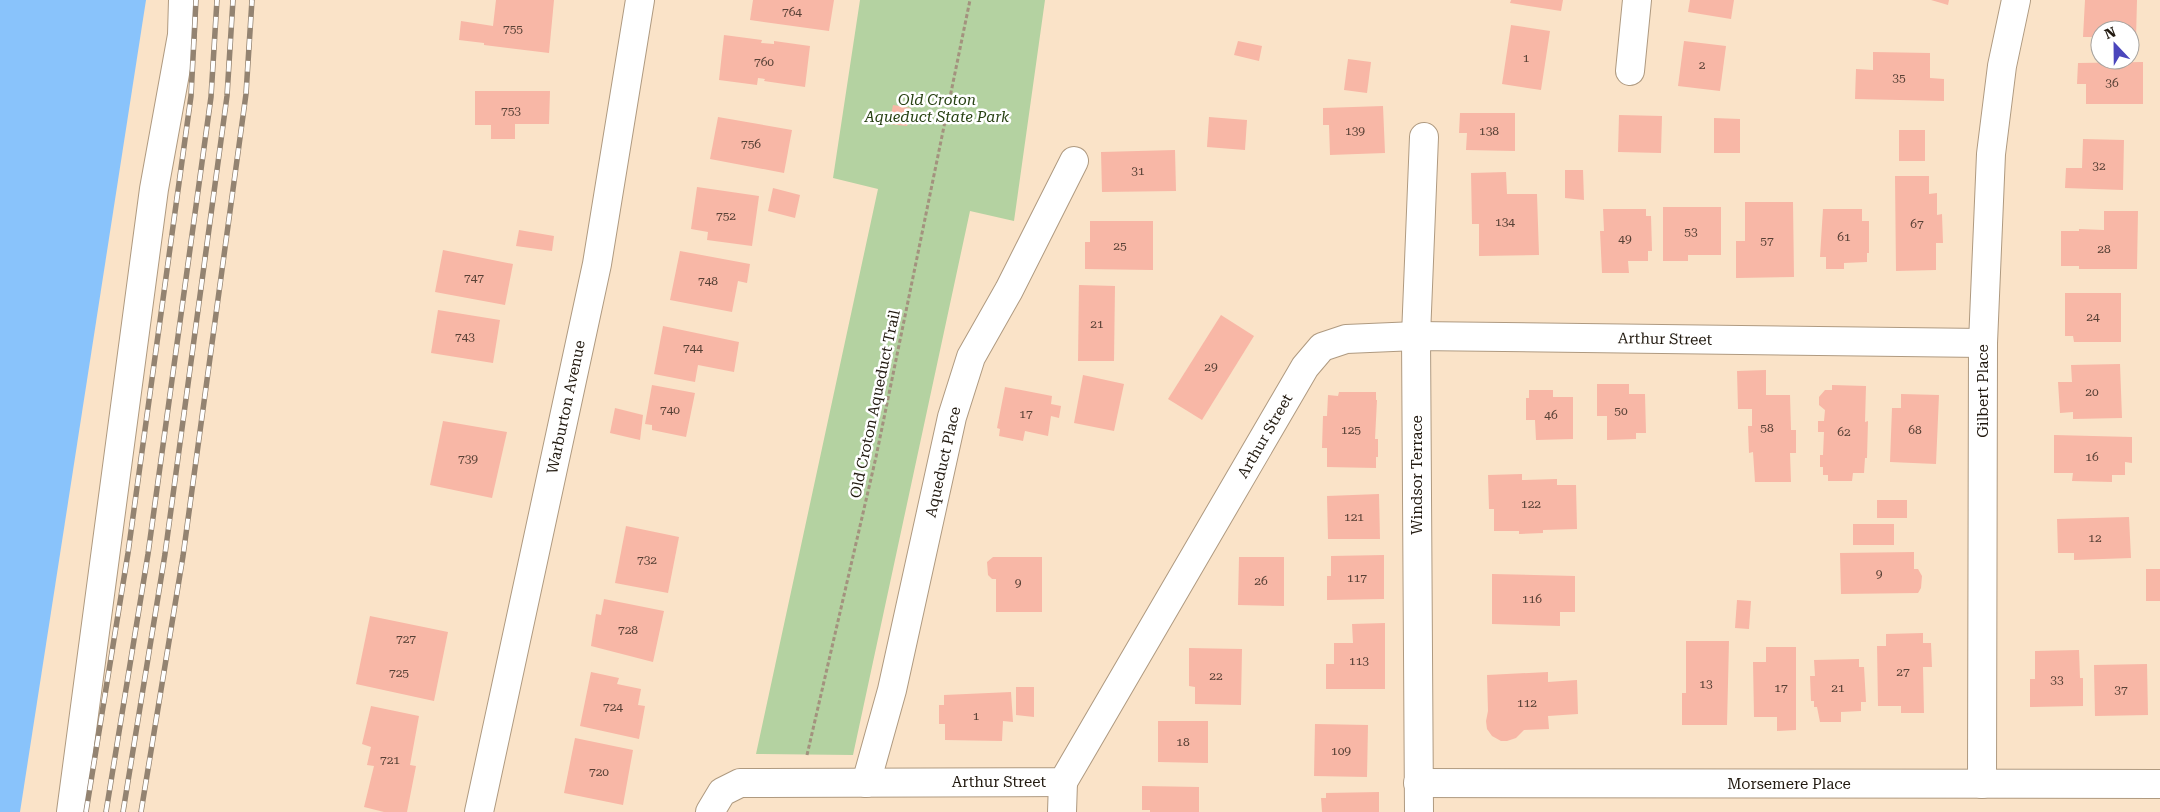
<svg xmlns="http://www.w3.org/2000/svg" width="2160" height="812" font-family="'Roboto Serif',serif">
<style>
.green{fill:#b4d2a1}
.water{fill:#89c3fb}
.building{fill:#f8b7a6}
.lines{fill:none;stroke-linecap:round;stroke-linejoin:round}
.minor-casing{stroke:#af9a80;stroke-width:30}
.path{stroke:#a3927e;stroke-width:3;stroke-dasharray:4 2.5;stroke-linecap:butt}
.minor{stroke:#fff;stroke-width:28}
.rail-casing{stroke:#938371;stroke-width:5.5}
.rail{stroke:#fff;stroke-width:4;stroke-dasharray:11;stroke-linecap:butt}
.labels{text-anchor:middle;stroke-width:5;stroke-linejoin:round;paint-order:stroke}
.number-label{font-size:12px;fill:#574035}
.park-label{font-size:15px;font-style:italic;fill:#274112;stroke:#fff}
.street-label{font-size:15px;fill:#21190f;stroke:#fff}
</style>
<rect width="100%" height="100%" fill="#fae3c8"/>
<!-- green -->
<polygon class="green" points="860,0 1045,0 1014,221 970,211 853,755 756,754 878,189 833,178"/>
<!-- water -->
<polygon class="water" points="0,0 146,0 20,812 0,812"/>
<!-- building -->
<g class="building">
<polygon points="496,0 554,0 549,53 484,45 484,43 459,40 461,21 493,26"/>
<polygon points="753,0 834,0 829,31 750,20"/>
<polygon points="1511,0 1563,0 1561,11 1510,3"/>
<polygon points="1690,0 1734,0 1731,19 1688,12"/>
<polygon points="1931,0 1949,0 1948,5"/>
<polygon points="2085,0 2137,0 2136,39 2130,38 2130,30 2100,30 2100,37 2083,37"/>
<polygon points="1511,25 1550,31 1541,90 1502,84"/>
<polygon points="724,35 762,40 761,43 774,44 774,41 810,46 805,87 764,81 765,79 758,78 757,85 719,80"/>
<polygon points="1238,41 1262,46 1259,61 1234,55"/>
<polygon points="1684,41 1726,46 1720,91 1678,86"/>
<polygon points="1873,52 1930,53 1930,78 1944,79 1944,101 1855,99 1856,69 1873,70"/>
<polygon points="1348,59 1371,62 1367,93 1344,90"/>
<polygon points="2143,62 2143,104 2086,104 2086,84 2077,84 2078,63"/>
<polygon points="475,91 550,91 549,124 515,124 515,139 491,139 491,125 475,125"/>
<polygon points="893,105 911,108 907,126 889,124"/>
<polygon points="1383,106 1385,153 1330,155 1329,125 1323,125 1323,108"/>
<polygon points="1460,113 1515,113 1515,151 1466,150 1467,133 1459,133"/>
<polygon points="1619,115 1662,116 1661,153 1618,152"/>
<polygon points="718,117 792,130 784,173 710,159"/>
<polygon points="1209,117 1247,120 1245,150 1207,147"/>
<polygon points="1714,118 1740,119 1740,153 1714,153"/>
<rect x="1899" y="130" width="26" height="31"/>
<polygon points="2083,139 2124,140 2123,190 2065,188 2066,168 2082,168"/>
<polygon points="1175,150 1176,191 1102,192 1101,152"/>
<polygon points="1565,170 1583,170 1584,200 1565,198"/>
<polygon points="1506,172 1507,194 1537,194 1539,255 1479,256 1479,224 1472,224 1471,173"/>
<polygon points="1895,176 1929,176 1929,194 1937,193 1937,215 1942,214 1943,243 1936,243 1936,270 1896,271"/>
<polygon points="697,187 759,196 752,246 707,240 708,232 691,229"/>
<polygon points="773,188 800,195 795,218 768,211"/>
<polygon points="1745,202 1793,202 1794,277 1736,278 1736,241 1745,241"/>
<polygon points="1663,207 1721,207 1721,255 1688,255 1688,261 1663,261"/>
<polygon points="1603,209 1646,209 1646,216 1651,216 1652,251 1648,251 1648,261 1628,261 1629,273 1602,273 1600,231 1604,231"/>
<polygon points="1823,209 1862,209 1862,221 1869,221 1869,253 1867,253 1867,262 1844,263 1844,269 1826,269 1826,257 1820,257"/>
<polygon points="2104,211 2138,211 2137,269 2079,269 2079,266 2061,266 2061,231 2079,231 2079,229 2104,230"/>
<polygon points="1090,221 1153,221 1153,270 1085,269 1085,242 1090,242"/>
<polygon points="519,230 554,236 552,251 516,246"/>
<polygon points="443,250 513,264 505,305 435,292"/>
<polygon points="680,251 750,264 747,283 738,281 732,312 670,300"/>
<polygon points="1079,285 1115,286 1114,361 1078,361"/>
<polygon points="2065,293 2121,293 2121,342 2074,342 2073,336 2065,336"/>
<polygon points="438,310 500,320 493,363 431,353"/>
<polygon points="1221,315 1254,336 1202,420 1168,399"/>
<polygon points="663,326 739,342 734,372 698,365 695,382 654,374"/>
<polygon points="2120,364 2122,418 2073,419 2073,412 2060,413 2058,382 2072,382 2071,365"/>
<polygon points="1766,370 1766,395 1790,395 1791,430 1796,430 1796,453 1790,453 1791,482 1755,482 1753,452 1749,453 1748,426 1752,426 1752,409 1738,409 1737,371"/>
<polygon points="1083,375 1124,384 1114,431 1074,423"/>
<polygon points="1597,384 1629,384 1629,394 1645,394 1646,433 1636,433 1636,439 1607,440 1607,416 1597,416"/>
<polygon points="652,385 695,393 686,437 652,430 652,425 645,424"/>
<polygon points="1832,385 1866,386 1865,422 1868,421 1867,458 1865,458 1864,473 1853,473 1852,481 1828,481 1828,475 1823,475 1823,467 1820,467 1820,455 1823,455 1824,432 1818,432 1818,421 1824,421 1825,410 1819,405 1819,397 1825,390 1832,390"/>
<polygon points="1005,387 1052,396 1051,404 1061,406 1059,418 1051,416 1048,436 1025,431 1023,441 999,436 1000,429 997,428"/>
<polygon points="1529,390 1553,390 1553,397 1573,397 1573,439 1536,440 1535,420 1526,420 1526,398 1529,398"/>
<polygon points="1339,392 1376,392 1376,400 1377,400 1375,439 1378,439 1378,457 1376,457 1376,468 1327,467 1327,448 1322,448 1323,416 1327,416 1328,395 1338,396"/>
<polygon points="1901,394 1939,395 1936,464 1890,462 1892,408 1901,408"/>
<polygon points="615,408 643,415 640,440 610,433"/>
<polygon points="443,421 507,432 492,498 430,485"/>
<polygon points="2054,435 2132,437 2132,463 2125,462 2125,475 2112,475 2112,482 2072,481 2073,473 2054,473"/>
<polygon points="1522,474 1522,480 1557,479 1557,485 1576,485 1577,529 1543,530 1543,533 1519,534 1519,531 1494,531 1494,509 1489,509 1488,475"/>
<polygon points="1379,494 1380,539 1328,539 1327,496"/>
<rect x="1877" y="500" width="30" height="18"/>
<polygon points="2129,517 2131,558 2074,560 2074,553 2058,553 2057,519"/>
<rect x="1853" y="524" width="41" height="21"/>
<polygon points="626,526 679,537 668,593 615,583"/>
<polygon points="1914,552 1914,569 1918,569 1922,576 1921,588 1918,593 1841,594 1840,553"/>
<polygon points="1384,555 1384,599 1327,600 1327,576 1331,576 1331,556"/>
<polygon points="993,557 1042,557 1042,612 996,612 996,579 992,579 988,575 987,562"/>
<polygon points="1239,557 1284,557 1284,606 1238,605"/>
<rect x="2146" y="569" width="14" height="32"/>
<polygon points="1492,574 1575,576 1575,612 1560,612 1560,626 1492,624"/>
<polygon points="604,599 664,611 653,662 591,646 596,614 601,615"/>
<polygon points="1737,600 1751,601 1749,629 1735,628"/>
<polygon points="370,616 448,632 434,701 356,684"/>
<polygon points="1385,623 1385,689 1326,689 1326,664 1334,664 1334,643 1353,643 1352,624"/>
<polygon points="1923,633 1923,643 1931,643 1932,667 1923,667 1924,713 1901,713 1901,706 1878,706 1877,646 1886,646 1886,634"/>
<polygon points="1686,641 1729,641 1727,725 1682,725 1682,693 1686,693"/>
<polygon points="1766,647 1796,647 1796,730 1777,731 1777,717 1754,717 1753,662 1766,662"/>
<polygon points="1189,648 1242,649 1241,705 1195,704 1195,687 1189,686"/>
<polygon points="2079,650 2080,678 2083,678 2083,706 2030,707 2030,679 2035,679 2035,651"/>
<polygon points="1859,659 1859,667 1864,667 1866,702 1861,702 1861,711 1841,712 1841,722 1820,722 1817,707 1814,707 1814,701 1811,701 1810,676 1815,676 1814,660"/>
<polygon points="2147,664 2148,715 2095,716 2094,665"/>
<polygon points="591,672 619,678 617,684 641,689 638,705 645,706 639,739 580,726"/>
<polygon points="1548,672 1548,682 1577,680 1578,714 1548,716 1549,729 1524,730 1516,738 1507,741 1501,741 1492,736 1487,729 1486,721 1488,711 1487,675"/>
<polygon points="1016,687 1034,687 1034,717 1016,715"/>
<polygon points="1011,692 1013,722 1003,721 1002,741 945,740 945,724 939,724 939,705 944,705 944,695"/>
<polygon points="371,706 419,716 410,765 416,766 407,812 384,812 364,807 374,766 367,765 371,747 362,744"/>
<polygon points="1158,721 1208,721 1208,763 1158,762"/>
<polygon points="1315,724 1368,725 1367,777 1314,776"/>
<polygon points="575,738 633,750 623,805 564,793"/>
<polygon points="1142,786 1199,787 1199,812 1150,812 1150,810 1142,810"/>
<polygon points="1379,792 1379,812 1322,812 1321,798 1326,798 1326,793"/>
</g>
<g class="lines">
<!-- minor casing -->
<g class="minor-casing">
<g id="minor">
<polyline points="1630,71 1637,0"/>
<polyline points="866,783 892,690 952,417 971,357 1009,290 1074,161"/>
<polyline points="1418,783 2160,784"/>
<polyline points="1982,784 1983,343 1991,154 2002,66 2016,0"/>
<polyline points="71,812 154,189 182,35 183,0"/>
<polyline points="479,812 597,264 640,0"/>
<polyline points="710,812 722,792 740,783 1063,782 1305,367 1322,347 1346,339 1416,336 1983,343"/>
<polyline points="1062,812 1063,782"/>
<polyline points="1419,812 1416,336 1424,137"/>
</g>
</g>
<!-- path -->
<polyline class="path" points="807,755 876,457 970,0"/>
<!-- minor -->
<use href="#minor" class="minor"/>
<!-- rail casing -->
<g class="rail-casing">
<g id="rail">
<polyline points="86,812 128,553 191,96 196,0"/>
<polyline points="106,812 148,554 211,97 217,0"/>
<polyline points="123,812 165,554 227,96 233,0"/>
<polyline points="141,812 183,556 246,94 252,0"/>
</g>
</g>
<!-- rail -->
<use href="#rail" class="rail"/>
</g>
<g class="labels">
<!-- number labels -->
<g class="number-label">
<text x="792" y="16">764</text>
<text x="513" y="33">755</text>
<text x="1526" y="62">1</text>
<text x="764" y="66">760</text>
<text x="1702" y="69">2</text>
<text x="1899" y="82">35</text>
<text x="2112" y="87">36</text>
<text x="511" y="115">753</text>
<text x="1355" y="135">139</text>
<text x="1489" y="135">138</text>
<text x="751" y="148">756</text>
<text x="2099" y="170">32</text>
<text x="1138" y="175">31</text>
<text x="726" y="220">752</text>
<text x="1505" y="226">134</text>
<text x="1917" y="228">67</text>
<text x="1691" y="236">53</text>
<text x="1844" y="241">61</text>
<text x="1625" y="243">49</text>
<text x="1767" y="245">57</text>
<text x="1120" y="250">25</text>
<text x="2104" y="253">28</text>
<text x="474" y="282">747</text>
<text x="708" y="285">748</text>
<text x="2093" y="321">24</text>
<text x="1097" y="328">21</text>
<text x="465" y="341">743</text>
<text x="693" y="352">744</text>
<text x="1211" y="371">29</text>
<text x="2092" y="396">20</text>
<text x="670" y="414">740</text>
<text x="1621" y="415">50</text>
<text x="1026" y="418">17</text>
<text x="1551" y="419">46</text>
<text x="1767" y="432">58</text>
<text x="1351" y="434">125</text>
<text x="1915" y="434">68</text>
<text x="1844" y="436">62</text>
<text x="2092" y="461">16</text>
<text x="468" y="463">739</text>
<text x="1531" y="508">122</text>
<text x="1354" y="521">121</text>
<text x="2095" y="542">12</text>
<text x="647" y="564">732</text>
<text x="1879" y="578">9</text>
<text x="1357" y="582">117</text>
<text x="1261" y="585">26</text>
<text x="1018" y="587">9</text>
<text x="1532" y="603">116</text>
<text x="628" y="634">728</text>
<text x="406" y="643">727</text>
<text x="1359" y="665">113</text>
<text x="1903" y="676">27</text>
<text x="399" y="677">725</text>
<text x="1216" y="680">22</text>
<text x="2057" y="684">33</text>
<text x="1706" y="688">13</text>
<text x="1781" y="692">17</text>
<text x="1838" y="692">21</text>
<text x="2121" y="694">37</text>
<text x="1527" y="707">112</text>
<text x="613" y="711">724</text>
<text x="976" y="720">1</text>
<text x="1183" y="746">18</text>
<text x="1341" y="755">109</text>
<text x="390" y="764">721</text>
<text x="599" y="776">720</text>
</g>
<!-- park labels -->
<g class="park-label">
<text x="937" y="105">Old Croton<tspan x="937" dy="17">Aqueduct State Park</tspan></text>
</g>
<!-- street labels -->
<g class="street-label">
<text transform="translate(1665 339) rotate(1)" y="5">Arthur Street</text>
<text transform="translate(1983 391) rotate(-90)" y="5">Gilbert Place</text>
<text transform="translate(875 404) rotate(-78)" y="5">Old Croton Aqueduct Trail</text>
<text transform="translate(566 407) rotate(-78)" y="5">Warburton Avenue</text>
<text transform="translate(1265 436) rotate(-60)" y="5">Arthur Street</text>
<text transform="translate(943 462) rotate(-77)" y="5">Aqueduct Place</text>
<text transform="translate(1417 475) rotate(-90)" y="5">Windsor Terrace</text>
<text x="999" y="787">Arthur Street</text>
<text x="1789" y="789">Morsemere Place</text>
</g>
</g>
<!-- north arrow -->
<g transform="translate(2115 45) rotate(338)"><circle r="24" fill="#ffffff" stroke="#a6a39f"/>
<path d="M0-4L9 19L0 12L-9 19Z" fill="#4b46bc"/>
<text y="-8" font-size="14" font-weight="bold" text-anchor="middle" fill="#21190f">N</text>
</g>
</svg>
